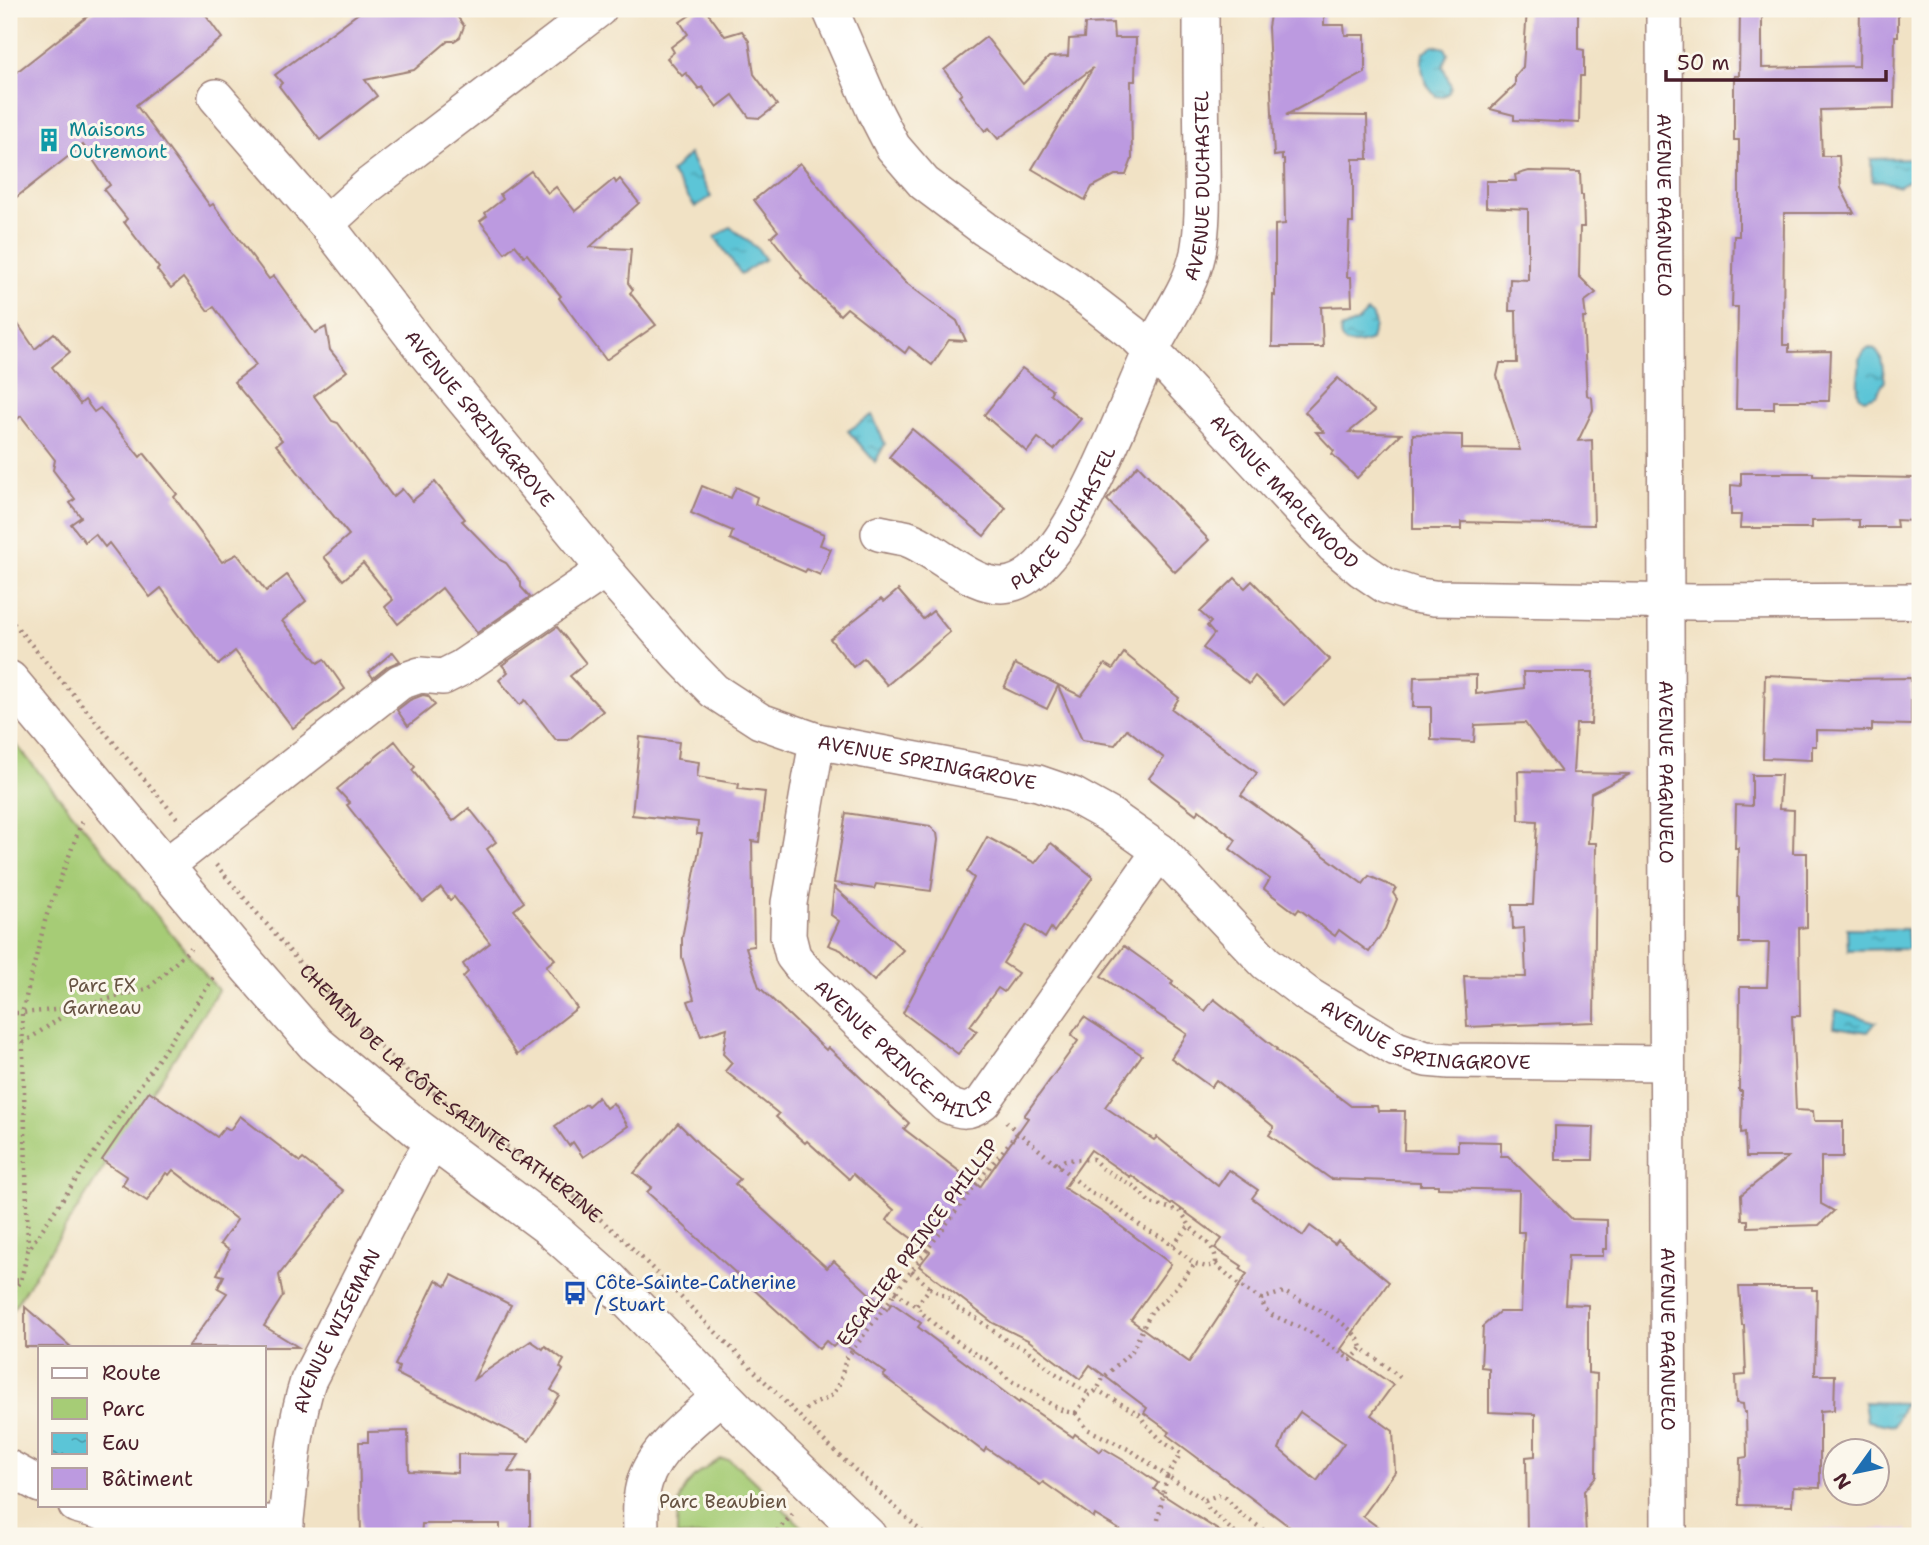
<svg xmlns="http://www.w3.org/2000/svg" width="1929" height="1545" font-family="'Shantell Sans',sans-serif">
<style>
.built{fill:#ead1ed}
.green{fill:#a6cc76;stroke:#787650;stroke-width:2}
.water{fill:url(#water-ripples);stroke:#527281;stroke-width:2}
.building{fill:#bc9ae0;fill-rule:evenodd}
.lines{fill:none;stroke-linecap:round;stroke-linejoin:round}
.minor-casing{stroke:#9e8078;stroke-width:38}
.major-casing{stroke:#9e8078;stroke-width:41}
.path{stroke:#9e8078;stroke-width:4.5;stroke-dasharray:2 5;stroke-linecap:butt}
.minor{stroke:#fff;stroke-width:35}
.major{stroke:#fff;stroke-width:38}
.labels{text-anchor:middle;stroke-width:6;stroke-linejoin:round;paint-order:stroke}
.culture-label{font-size:19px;fill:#0d838f;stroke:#fbf7ec;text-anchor:start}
.street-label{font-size:19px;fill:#4a1f2b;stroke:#fbf7ec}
.park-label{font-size:19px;fill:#665342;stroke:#fbf7ec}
.transit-label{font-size:19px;fill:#164399;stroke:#fbf7ec;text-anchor:start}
</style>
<defs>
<pattern id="water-ripples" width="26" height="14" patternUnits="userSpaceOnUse" patternTransform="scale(1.75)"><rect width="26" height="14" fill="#5bc5d7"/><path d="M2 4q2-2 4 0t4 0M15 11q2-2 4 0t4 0" fill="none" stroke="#4d9faf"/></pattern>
</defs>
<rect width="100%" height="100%" fill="#fbf7ec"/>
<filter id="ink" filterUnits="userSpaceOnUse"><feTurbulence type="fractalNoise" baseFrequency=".0143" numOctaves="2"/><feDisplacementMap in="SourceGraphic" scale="14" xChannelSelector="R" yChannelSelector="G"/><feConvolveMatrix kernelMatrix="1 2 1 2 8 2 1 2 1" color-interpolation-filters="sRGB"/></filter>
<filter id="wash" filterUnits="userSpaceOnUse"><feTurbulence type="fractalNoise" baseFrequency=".00686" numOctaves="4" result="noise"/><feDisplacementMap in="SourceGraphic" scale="28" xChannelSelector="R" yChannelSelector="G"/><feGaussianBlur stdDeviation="1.57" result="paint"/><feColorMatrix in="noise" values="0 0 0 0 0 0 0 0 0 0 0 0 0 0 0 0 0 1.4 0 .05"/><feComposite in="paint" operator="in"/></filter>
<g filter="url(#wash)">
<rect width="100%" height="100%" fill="#f1e2c5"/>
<!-- built -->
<polygon class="built" points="1907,1529 1907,1536 1669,1536 1669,1531"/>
<!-- green -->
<g class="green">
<polygon points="9,736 218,990 9,1315"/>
<path d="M720,1459L729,1460L739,1467L812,1536H677C677,1492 682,1483 720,1459Z"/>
</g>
<!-- water -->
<g class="water">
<path d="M1433,45L1445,48L1448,54L1443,66L1451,86C1449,94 1445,97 1436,96C1423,84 1420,70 1423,53Z"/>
<polygon points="689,154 711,197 695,207 671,172"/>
<polygon points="1917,158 1918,180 1910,180 1899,186 1883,181 1872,181 1871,159"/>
<polygon points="730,227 758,249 765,259 741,274 715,237"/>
<path d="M1367,312L1373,316L1375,326L1371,340C1359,345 1336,348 1341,329L1357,322Z"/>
<path d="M1870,348L1875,349L1881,358L1885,381L1876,395L1864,399L1859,395C1855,382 1861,372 1859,359L1865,350Z"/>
<polygon points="872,415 885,444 875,462 848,431"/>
<polygon points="1847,928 1907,929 1909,949 1848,950"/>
<polygon points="1836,1010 1876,1022 1868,1032 1834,1027"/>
<polygon points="1864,1402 1904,1403 1894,1426 1867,1421"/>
</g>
<g id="blocks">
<!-- building -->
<g class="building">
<polygon points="97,9 201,9 222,38 136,105 210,206 213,204 269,279 274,276 315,333 326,327 330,350 347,371 314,396 332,421 338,423 393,497 402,489 412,501 435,482 465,519 462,521 500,560 506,563 521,582 521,587 530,597 477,633 442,588 398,624 385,607 393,600 363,563 343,580 324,557 349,535 276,445 282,440 234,382 256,365 214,307 208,311 183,278 171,288 157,270 159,268 124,222 127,219 104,190 110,185 83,145 9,203 9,78"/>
<polygon points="364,9 452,9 464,26 460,37 454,41 448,41 414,70 365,80 377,96 320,140 279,86 282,83 275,75"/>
<polygon points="699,9 705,9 725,36 742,31 749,41 754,74 777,105 760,118 749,117 733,95 717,107 702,87 699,89 686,73 682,76 667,58 674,52 671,47 688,34 680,22"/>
<polygon points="1271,9 1324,9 1324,25 1344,25 1345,35 1365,35 1365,73 1286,115 1367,116 1368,159 1353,159 1353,223 1349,223 1347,277 1351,277 1352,306 1321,307 1323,347 1272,347 1273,295 1275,296 1275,225 1285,224 1284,160 1282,160 1282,155 1274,156 1268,27"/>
<polygon points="1527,9 1578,9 1578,49 1584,50 1584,76 1580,76 1579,123 1514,120 1514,115 1490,109 1515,85 1515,76 1523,67"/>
<polygon points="1740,9 1762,9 1762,68 1859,66 1860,9 1898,9 1898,36 1895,36 1894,108 1820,110 1822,156 1839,156 1841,188 1854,213 1784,213 1783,345 1789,345 1789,352 1831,351 1829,401 1774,401 1774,409 1736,409 1738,307 1732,307 1734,236 1739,236 1739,140 1734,140 1734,76 1739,76"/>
<polygon points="1113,23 1114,38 1136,38 1135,81 1131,81 1132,159 1126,175 1115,175 1092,187 1085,200 1032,169 1093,68 998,139 989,128 985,131 959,96 962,94 944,70 986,37 1023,84 1049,57 1068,56 1069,39 1084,38 1085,24"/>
<polygon points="800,163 844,217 905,282 957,321 966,341 949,340 932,365 909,347 905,353 847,308 840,315 801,278 802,276 771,237 778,231 754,200"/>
<polygon points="531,171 548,193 556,187 575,211 614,179 616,183 620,179 639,203 590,247 631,249 628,283 633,290 630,293 656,325 606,360 559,298 561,296 527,254 524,256 515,245 505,253 480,221 487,216 485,213 503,199 500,194"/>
<polygon points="1529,171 1580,172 1581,195 1583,195 1584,227 1580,227 1579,276 1596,293 1584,302 1586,318 1583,318 1587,395 1592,398 1593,410 1578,441 1592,440 1594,525 1461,522 1461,529 1413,529 1413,434 1462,435 1462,449 1520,450 1497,376 1500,363 1517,363 1516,311 1509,311 1510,279 1528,280 1528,209 1486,207 1486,181 1516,181 1515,175"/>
<polygon points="9,311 35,349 54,333 70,352 52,367 80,404 85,400 94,412 100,408 140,457 144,453 177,494 174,497 222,562 237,554 266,591 287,575 306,601 282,621 318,663 324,659 345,689 293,728 235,651 218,665 161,588 150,597 109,543 105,547 95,534 85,542 71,524 81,517 70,503 75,499 53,470 55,460 21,416 9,426"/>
<polygon points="1022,368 1052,390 1050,394 1081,419 1054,450 1038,438 1027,452 984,415"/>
<polygon points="1338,378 1375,411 1349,432 1401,434 1357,478 1332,454 1334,451 1316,432 1324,432 1305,412"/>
<polygon points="912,429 1006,508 984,536 889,457"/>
<polygon points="1138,465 1209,540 1175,572 1107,500"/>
<polygon points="1741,473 1813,473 1813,476 1915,478 1914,521 1896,520 1897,527 1859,527 1859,520 1812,521 1812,528 1740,528 1741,515 1731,515 1731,485 1741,486"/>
<polygon points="702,486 731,498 736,487 757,497 755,504 824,534 820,545 831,549 820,575 807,569 805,572 730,539 733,531 691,513"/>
<polygon points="1235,578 1245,588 1252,581 1330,660 1284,705 1255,676 1249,684 1203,648 1214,634 1207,626 1211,622 1200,612"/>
<polygon points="898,590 923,619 933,611 950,632 887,685 864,658 853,667 830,639 881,599 884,602"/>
<polygon points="557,627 586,663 570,676 603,711 568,740 556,740 525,700 520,705 499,680 508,672 502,665"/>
<polygon points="393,652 400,661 388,666 373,678 369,672"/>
<polygon points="1124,653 1179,698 1172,709 1257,773 1241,795 1363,884 1369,876 1396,888 1393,893 1397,899 1385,929 1369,952 1339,930 1335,936 1299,909 1296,913 1264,889 1270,879 1230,849 1236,840 1199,810 1196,814 1149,778 1164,758 1127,729 1115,745 1082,740 1058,686 1047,709 1004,688 1015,664 1081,696 1105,664 1113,669"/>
<polygon points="1523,672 1593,672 1591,724 1576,724 1573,773 1630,774 1591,793 1588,843 1596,843 1594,1022 1467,1027 1464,976 1526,977 1524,928 1513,929 1512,905 1533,905 1537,821 1519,820 1518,771 1561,772 1525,723 1475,725 1474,742 1431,740 1431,707 1413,707 1414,677 1476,675 1476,694 1524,688"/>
<polygon points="1765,675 1849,679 1911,678 1911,725 1872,724 1872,731 1816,730 1816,746 1812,746 1812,760 1763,758"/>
<polygon points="423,695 428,696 435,705 408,726 397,710 410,700"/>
<path d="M640,737L679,742L677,759L699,762L697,777L739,784L738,789L765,792L759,842L752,841L754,946L746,947L759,987L826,1050L828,1047L909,1123L904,1129L980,1187L1028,1118L1024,1116L1078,1041L1071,1035L1084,1017L1142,1055L1105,1107L1154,1140L1157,1137L1218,1186L1229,1170L1258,1190L1252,1198L1303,1236L1310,1226L1335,1244L1338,1240L1389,1282L1341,1349L1393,1385L1371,1415L1393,1431L1395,1472L1363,1516L1390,1536H1302L1167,1435L1170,1432L1144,1413L1147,1408L1090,1365L1080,1379L1028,1340L993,1323L919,1266L930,1252L887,1220L894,1210L853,1174L849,1179L807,1141L805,1143L776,1117L779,1114L725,1071L732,1063L723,1054L727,1028L701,1036L688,1001L694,999L682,957V938L702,834H697L698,822L632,815ZM1091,1150L1130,1177L1131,1175L1171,1205L1173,1203L1222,1239L1215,1248L1242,1266L1240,1269L1247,1274L1189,1362L1131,1320L1171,1264L1102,1212L1064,1188ZM1300,1412L1344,1443L1317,1481L1279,1449L1286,1432Z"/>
<polygon points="395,741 415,767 412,770 453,821 469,808 496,842 487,849 524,902 514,910 555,959 546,966 577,1008 517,1055 463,977 468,972 463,964 490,943 454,897 450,900 441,888 423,902 347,805 350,803 337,789"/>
<polygon points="1752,775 1781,775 1779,809 1794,810 1793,853 1807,853 1807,927 1799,928 1800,1016 1792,1016 1796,1110 1813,1111 1814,1121 1843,1121 1843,1157 1821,1157 1821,1204 1834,1211 1819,1225 1748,1227 1748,1220 1742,1220 1741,1195 1788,1157 1746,1157 1745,1132 1741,1133 1742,1091 1739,1091 1740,987 1767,987 1769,943 1739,943 1739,897 1737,897 1738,848 1735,848 1736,805 1752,806"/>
<polygon points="846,813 930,826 937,833 938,840 931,891 876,884 874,889 834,883"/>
<polygon points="987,837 1035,863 1051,843 1093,877 1054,932 1051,928 1045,938 1027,925 1003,963 1018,973 1004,992 998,988 970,1026 977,1031 958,1054 903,1013 974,878 967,872"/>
<polygon points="834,887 903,950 874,981 841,950 828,945 839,921 831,915"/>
<polygon points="1124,946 1173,981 1171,984 1205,1011 1214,999 1277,1049 1276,1050 1351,1106 1377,1106 1378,1111 1405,1111 1404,1150 1458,1151 1458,1141 1501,1142 1501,1156 1508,1156 1572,1219 1607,1220 1607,1249 1603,1249 1603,1256 1568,1256 1565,1304 1588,1305 1588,1373 1597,1374 1596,1476 1584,1491 1586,1536 1527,1536 1526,1457 1535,1456 1535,1414 1489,1412 1489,1368 1481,1367 1483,1326 1499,1312 1521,1312 1524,1232 1518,1232 1519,1190 1438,1188 1438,1185 1420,1185 1420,1182 1331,1179 1269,1135 1274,1127 1216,1080 1211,1087 1171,1058 1187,1034 1101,976"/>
<polygon points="149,1091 217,1137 225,1127 230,1130 240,1116 300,1162 303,1159 344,1191 279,1275 283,1296 264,1326 298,1347 188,1347 227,1293 218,1288 224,1276 217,1274 229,1250 220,1244 237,1220 173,1170 169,1175 166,1173 147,1201 122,1185 127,1177 102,1160"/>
<polygon points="598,1097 606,1108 613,1103 628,1126 583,1157 573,1142 569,1146 555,1126 586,1104 588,1106"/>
<polygon points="678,1123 708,1153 740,1179 735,1184 827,1268 834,1261 887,1310 892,1303 921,1323 918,1327 1019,1403 1020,1401 1073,1437 1075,1434 1100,1452 1103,1448 1130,1464 1158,1483 1154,1489 1227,1536 1130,1536 1095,1515 1094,1518 1043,1482 1040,1485 986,1448 984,1452 883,1376 886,1373 839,1341 833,1347 826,1341 819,1349 647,1192 652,1187 634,1173"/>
<polygon points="1555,1126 1594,1127 1593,1160 1555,1160"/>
<polygon points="452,1275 511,1305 474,1379 531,1341 543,1349 545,1346 564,1360 560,1367 563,1370 551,1390 559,1395 529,1441 397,1374 399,1367 395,1365 436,1280 446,1286"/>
<polygon points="1739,1287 1812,1287 1812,1290 1817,1290 1815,1375 1835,1375 1834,1410 1820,1411 1820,1488 1793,1487 1792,1506 1739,1505 1740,1458 1747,1457 1746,1412 1744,1412 1743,1404 1736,1403 1735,1376 1746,1375 1744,1325 1742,1325"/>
<polygon points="25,1307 71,1347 25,1347"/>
<polygon points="408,1431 409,1471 458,1473 458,1454 519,1455 508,1472 530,1473 530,1536 500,1536 500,1524 422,1524 421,1536 361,1536 359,1442 368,1442 368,1432"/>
</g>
</g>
</g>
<g filter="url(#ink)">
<use href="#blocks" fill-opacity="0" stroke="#9e8078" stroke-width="2"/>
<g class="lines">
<!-- minor casing -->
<g class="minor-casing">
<g id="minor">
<path id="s2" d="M830,9L874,110L893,147L924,183L985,229L1073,287L1136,336L1173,373L1334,546L1361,569L1386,586L1414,595L1434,598L1695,602L1920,601"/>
<path id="s3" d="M1664,9L1669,1536"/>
<path id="s4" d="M216,97L326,224L423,350L605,570L679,655L714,691L760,721L817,741L1038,783L1073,795L1109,815L1160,851L1266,963L1308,995L1396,1049L1426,1059L1449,1061L1667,1063"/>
<polyline points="326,224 369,185 599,9"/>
<path id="s5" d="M879,533C887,535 896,536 905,538C937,548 974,592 1010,584C1070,571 1126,402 1152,349C1167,318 1191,287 1198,253C1204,220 1202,186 1202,152C1201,104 1201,57 1201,9"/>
<path id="s6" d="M817,741L789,903L788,936L793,956L804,970L945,1104C961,1112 969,1113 983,1102L1160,851"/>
<polyline points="166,866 400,682 420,675 443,677 461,668 605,570"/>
<polyline points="9,1468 40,1485"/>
<polyline points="76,1505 113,1515 286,1524"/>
<path id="s7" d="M284,1536C291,1484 292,1431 308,1381L414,1173L434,1141"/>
<path d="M641,1536C641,1518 639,1498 645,1481C655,1448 697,1417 722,1395"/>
</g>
</g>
<!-- major casing -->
<g class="major-casing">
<polyline id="major" points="9,680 248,966 316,1044 418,1129 547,1225 608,1279 756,1430 867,1536"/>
</g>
<!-- path -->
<g class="path">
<polyline points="86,9 91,14"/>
<polyline points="9,618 177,818"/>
<path id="s1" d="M216,865L298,961L373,1040L409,1073L454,1109L561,1185L624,1240L826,1443L926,1536"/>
<polyline points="75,1008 22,1013 46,917 83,819"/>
<polyline points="9,1013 22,1013 28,1249"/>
<polyline points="23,1043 75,1008 149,988 191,948"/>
<polyline points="1006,1122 1091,1193 1108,1201 1145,1229 1163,1238 1195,1264 1207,1267 1216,1264 1240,1286 1261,1299 1265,1309 1272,1315 1310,1332 1351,1360 1362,1348 1401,1378"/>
<path d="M1058,1165L1065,1160L1093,1159L1103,1169L1135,1187L1150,1203L1180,1211C1184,1216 1187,1221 1190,1226C1200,1239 1217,1245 1216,1264"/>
<polyline points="1173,1245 1190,1225"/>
<polyline points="912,1271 930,1288"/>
<polyline points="9,1281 21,1280"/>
<polyline points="895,1292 916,1306"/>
<polyline points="9,1296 21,1280 28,1250 215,976"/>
<path d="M1261,1299L1284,1292C1306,1305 1356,1322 1362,1348"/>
<path d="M806,1410C812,1403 818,1403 826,1399C842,1391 841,1373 846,1359L976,1184L1019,1131"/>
<path d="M1076,1413C1057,1412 1048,1401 1033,1392C1027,1388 1019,1386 1013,1382C1004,1376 997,1368 989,1361C985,1357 979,1357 975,1354C955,1339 933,1326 916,1306L930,1288L950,1299L957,1308L976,1318L1007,1341L1026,1349L1053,1372L1090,1394"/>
<polyline points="1076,1413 1087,1429 1132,1451 1167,1476 1181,1453 1163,1442 1145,1423 1139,1414 1097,1390"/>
<polyline points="1076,1413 1087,1397 1097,1390 1103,1378 1132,1351 1152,1310 1165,1300 1195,1264"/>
<polyline points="1205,1500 1219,1495 1225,1497 1241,1514 1272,1536"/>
<polyline points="1158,1520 1167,1476 1205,1500 1208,1508 1238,1536"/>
<polyline points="772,1536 794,1513"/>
</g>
<!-- minor -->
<use href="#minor" class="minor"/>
<!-- major -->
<use href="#major" class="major"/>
</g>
</g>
<!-- icons -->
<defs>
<g id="building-bare" transform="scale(1.89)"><path d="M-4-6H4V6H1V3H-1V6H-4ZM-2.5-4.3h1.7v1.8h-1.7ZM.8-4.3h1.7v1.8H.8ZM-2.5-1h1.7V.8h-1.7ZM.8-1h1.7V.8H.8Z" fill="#0f9aa8" stroke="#fbf7ec" stroke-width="2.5" paint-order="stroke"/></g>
<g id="bus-bare" transform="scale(1.89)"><path d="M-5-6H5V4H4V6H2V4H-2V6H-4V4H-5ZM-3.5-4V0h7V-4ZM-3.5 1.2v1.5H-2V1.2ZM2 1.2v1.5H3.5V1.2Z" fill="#1a4fb4" stroke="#fbf7ec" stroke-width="2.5" paint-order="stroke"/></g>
</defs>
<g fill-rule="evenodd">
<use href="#building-bare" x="49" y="140"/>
<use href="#bus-bare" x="575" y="1293"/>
</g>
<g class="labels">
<!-- culture labels -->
<g class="culture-label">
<text x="69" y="136">Maisons<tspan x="69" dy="22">Outremont</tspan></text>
</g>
<!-- street labels -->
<g class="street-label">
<text dy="7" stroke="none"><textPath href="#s5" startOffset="598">AVENUE DUCHASTEL</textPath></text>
<text dy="7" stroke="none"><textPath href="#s3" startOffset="196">AVENUE PAGNUELO</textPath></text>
<text dy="7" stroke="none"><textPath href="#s4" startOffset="416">AVENUE SPRINGGROVE</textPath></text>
<text dy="7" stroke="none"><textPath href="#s2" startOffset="676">AVENUE MAPLEWOOD</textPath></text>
<text dy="7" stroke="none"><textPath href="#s5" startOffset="231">PLACE DUCHASTEL</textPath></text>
<text dy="7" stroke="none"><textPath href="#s4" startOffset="1003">AVENUE SPRINGGROVE</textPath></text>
<text dy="7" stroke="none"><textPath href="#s3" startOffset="763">AVENUE PAGNUELO</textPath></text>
<text dy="7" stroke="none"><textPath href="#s6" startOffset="369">AVENUE PRINCE-PHILIP</textPath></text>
<text dy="7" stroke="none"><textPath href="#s4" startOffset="1592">AVENUE SPRINGGROVE</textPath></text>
<text dy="7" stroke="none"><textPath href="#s1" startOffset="329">CHEMIN DE LA CÔTE-SAINTE-CATHERINE</textPath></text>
<text transform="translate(917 1242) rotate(-53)" y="7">ESCALIER PRINCE PHILLIP</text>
<text dy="7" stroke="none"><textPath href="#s7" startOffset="214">AVENUE WISEMAN</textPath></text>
<text dy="7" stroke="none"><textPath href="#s3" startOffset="1330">AVENUE PAGNUELO</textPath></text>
</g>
<!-- park labels -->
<g class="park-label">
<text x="102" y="992">Parc FX<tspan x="102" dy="22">Garneau</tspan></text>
<text x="723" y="1508">Parc Beaubien</text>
</g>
<!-- transit labels -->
<g class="transit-label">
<text x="595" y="1289">Côte-Sainte-Catherine<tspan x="595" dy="22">/ Stuart</tspan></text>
</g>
</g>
<!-- margin -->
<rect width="1929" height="1545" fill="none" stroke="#fbf7ec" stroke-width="35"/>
<!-- legend -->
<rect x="38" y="1346" width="228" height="161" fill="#fbf7ec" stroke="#b4a19f" stroke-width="2"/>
<rect x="52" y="1368" width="35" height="10" fill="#ffffff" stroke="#b4a19f" stroke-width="2"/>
<text x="102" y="1380" font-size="21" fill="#4a1f2b">Route</text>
<rect x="52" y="1398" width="35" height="21" fill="#a6cc76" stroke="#b4a19f" stroke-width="2"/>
<text x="102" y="1416" font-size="21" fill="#4a1f2b">Parc</text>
<rect x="52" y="1433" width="35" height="21" fill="url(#water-ripples)" stroke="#b4a19f" stroke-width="2"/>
<text x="102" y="1450" font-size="21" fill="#4a1f2b">Eau</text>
<rect x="52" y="1468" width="35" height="21" fill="#bc9ae0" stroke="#b4a19f" stroke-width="2"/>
<text x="102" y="1486" font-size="21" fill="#4a1f2b">Bâtiment</text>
<!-- north arrow -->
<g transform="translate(1856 1472) rotate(237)"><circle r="33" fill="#fbf7ec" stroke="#b4a19f" stroke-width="2"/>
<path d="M0-5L12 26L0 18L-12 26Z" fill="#1f6fb2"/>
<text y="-10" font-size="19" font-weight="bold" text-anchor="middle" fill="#4a1f2b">N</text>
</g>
<!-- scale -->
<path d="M1666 70v10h220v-10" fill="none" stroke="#4a1f2b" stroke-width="3.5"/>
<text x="1677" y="70" font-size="21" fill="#4a1f2b" stroke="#fbf7ec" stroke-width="5" paint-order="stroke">50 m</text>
</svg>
